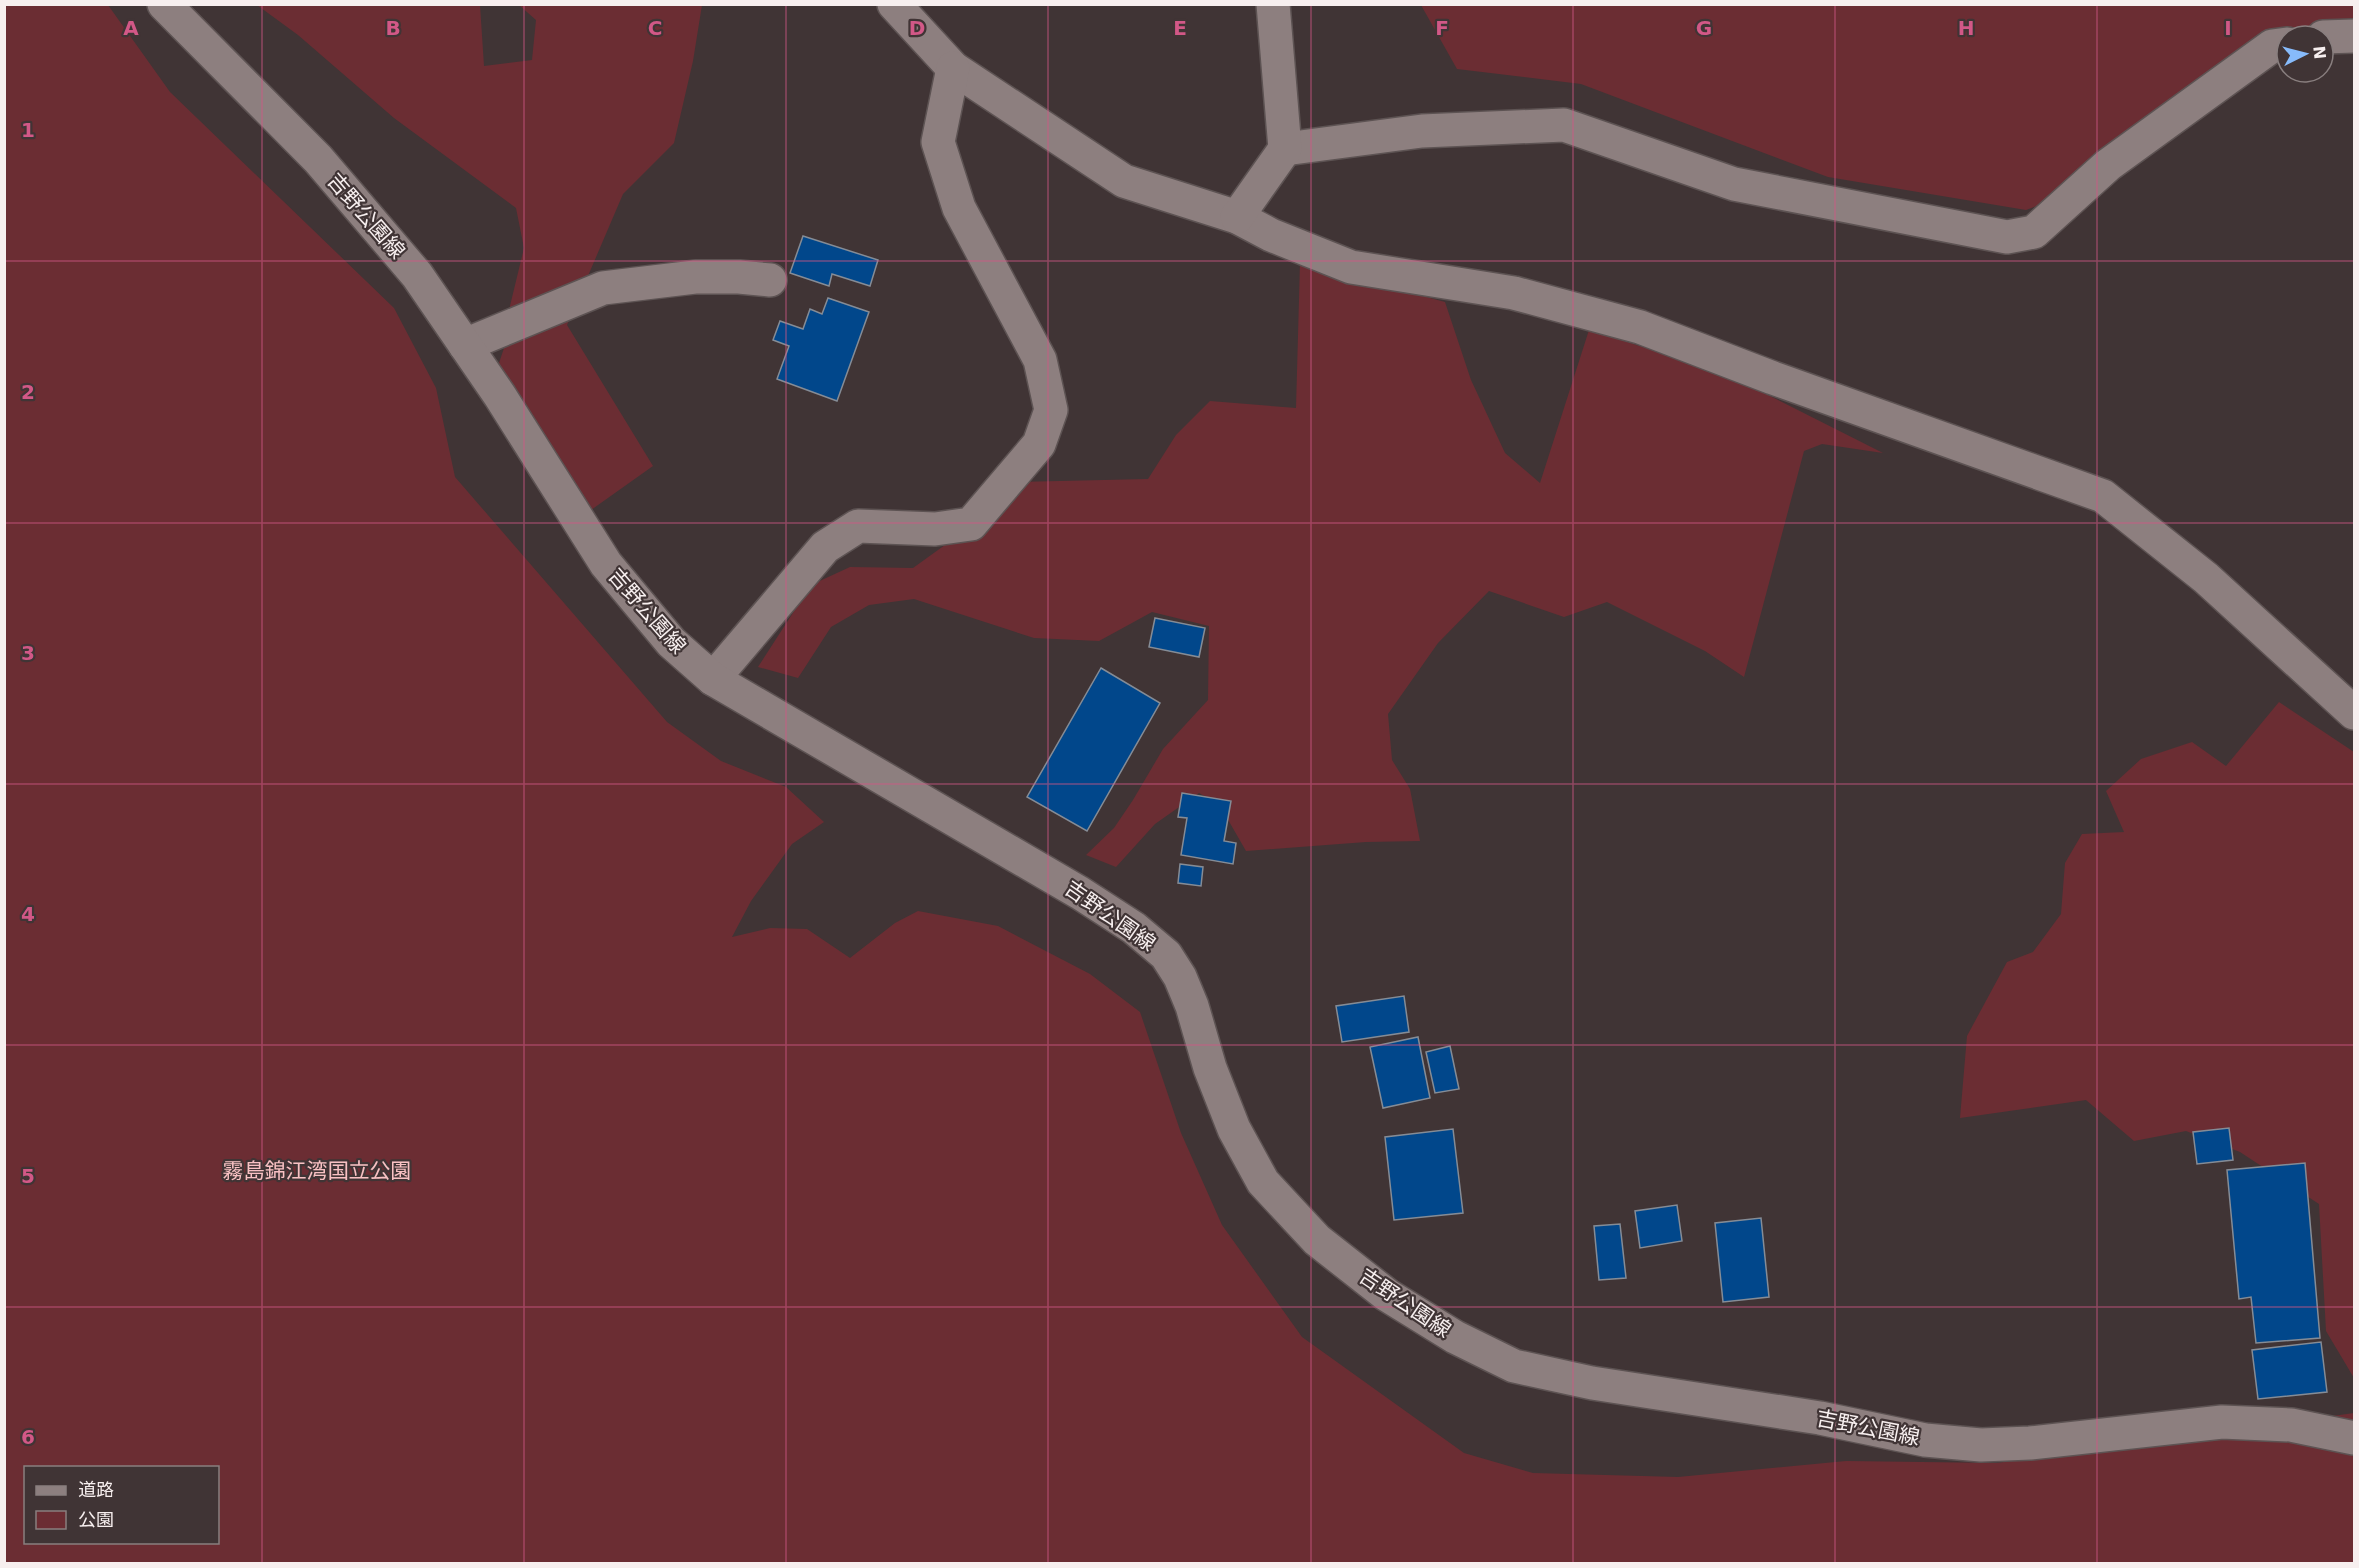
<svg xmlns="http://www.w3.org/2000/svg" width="2359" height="1568" font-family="'DejaVu Sans','Noto Sans JP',sans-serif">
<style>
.green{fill:#6b2d33;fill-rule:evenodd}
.building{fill:#01478b;stroke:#858c96;stroke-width:1.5}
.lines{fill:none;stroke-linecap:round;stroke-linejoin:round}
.street-casing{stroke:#5d5353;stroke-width:36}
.secondary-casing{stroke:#5d5353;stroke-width:36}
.street{stroke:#8d7f7f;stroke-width:33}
.secondary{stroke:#8d7f7f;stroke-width:33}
.grid{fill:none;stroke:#d25887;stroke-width:1.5;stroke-opacity:0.55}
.labels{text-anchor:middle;stroke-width:4.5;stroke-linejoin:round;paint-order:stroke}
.street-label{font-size:21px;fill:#f7efef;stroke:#403435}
.park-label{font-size:21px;fill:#f8c1c3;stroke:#403435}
.grid-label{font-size:20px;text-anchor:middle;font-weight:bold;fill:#d25887;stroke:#403435;stroke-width:4.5;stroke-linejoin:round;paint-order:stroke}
</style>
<rect width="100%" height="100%" fill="#403435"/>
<!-- green -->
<g class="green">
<polygon points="2354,4 2354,45 2323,36 2287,36 2117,175 2026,210 1828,177 1581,84 1457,69 1421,5"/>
<path d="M5,5H108L170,92L394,308L436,388L455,477L667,722L721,761L786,787L824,822L792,844L751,901L732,937L770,928L807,929L850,958L895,923L918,911L998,926L1090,974L1140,1012L1181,1133L1222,1225L1302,1337L1464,1453L1533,1473L1678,1477L1846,1461L1997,1463L2354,1413V1563L5,1564ZM26,1468H218V1542H26Z"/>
<polygon points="257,5 480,5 484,66 532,60 536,20 519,5 702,5 693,61 674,143 623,194 567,325 653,466 591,510 498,366 509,333 509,310 524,248 516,208 394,118 298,35"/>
<polygon points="1300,263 1445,302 1471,380 1505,453 1540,483 1589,330 1646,348 1760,391 1883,453 1822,444 1804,451 1744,677 1705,651 1607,602 1564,617 1489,591 1438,643 1388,714 1392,760 1410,789 1420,841 1366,842 1246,851 1219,804 1199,793 1155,824 1116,867 1086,855 1114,828 1133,800 1163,749 1208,700 1209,626 1152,612 1099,641 1034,638 914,599 869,605 831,627 798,678 758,667 811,585 850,567 913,568 963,532 1014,482 1148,479 1176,435 1210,401 1296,408"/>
<polygon points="2279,702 2354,752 2354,1378 2326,1331 2319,1204 2240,1152 2186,1131 2134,1141 2086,1100 1960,1118 1967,1036 2007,962 2033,952 2061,914 2065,863 2082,834 2124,832 2106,791 2141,759 2192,742 2226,766"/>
</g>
<!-- building -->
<g class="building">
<polygon points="803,236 878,260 870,286 832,274 829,286 790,273"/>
<polygon points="828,298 869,312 837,401 777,379 789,346 773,340 780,321 803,329 810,309 822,314"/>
<polygon points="1155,618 1205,628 1199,657 1149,647"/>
<polygon points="1101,668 1160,703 1087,831 1027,797"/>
<polygon points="1182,793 1231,801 1224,841 1236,843 1233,864 1181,855 1187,818 1178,817"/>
<polygon points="1180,864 1203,867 1201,886 1178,883"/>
<polygon points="1404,996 1409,1032 1342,1042 1336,1006"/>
<polygon points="1418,1037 1430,1098 1383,1108 1370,1047"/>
<polygon points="1450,1046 1459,1089 1435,1093 1426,1052"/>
<polygon points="2229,1128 2233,1160 2197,1164 2193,1132"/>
<polygon points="1453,1129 1463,1213 1394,1220 1385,1137"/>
<polygon points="2305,1163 2320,1338 2256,1343 2251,1297 2239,1299 2227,1170"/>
<polygon points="1677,1205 1682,1241 1640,1248 1635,1211"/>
<polygon points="1761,1218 1769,1297 1723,1302 1715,1223"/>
<polygon points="1620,1224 1626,1278 1599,1280 1594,1226"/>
<polygon points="2321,1342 2327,1392 2258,1399 2252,1350"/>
</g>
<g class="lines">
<!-- street casing -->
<g class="street-casing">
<g id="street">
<polyline points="894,4 953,68 1124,181 1237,217 1271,235 1351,267 1514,293 1640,327 1773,378 2103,496 2206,578 2354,713"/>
<polyline points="2323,37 2354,36"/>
<polyline points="1285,149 1422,131 1564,125 1734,184 2007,237 2034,232 2108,165 2272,46 2287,44"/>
<polyline points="1237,217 1285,149 1273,4"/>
<polyline points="465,345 603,288 695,277 739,277 770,280"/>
<polyline points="713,679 825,547 858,526 935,529 971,524 1039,444 1051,410 1040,360 959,208 938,142 953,68"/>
</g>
</g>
<!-- secondary casing -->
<g class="secondary-casing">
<polyline id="secondary" points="164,4 318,159 417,275 500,396 606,564 671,642 713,679 1080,893 1134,928 1166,955 1180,977 1192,1006 1210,1068 1234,1129 1263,1182 1317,1240 1387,1295 1455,1337 1514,1366 1592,1383 1820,1418 1925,1440 1981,1445 2030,1443 2222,1422 2291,1425 2354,1438"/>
</g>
<!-- street -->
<use href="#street" class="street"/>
<!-- secondary -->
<use href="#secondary" class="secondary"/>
</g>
<!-- grid -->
<path class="grid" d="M262,4V1564M524,4V1564M786,4V1564M1048,4V1564M1311,4V1564M1573,4V1564M1835,4V1564M2097,4V1564M4,261H2354M4,523H2354M4,784H2354M4,1045H2354M4,1307H2354"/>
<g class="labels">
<!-- street labels -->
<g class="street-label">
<text transform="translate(366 216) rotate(49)" y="7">吉野公園線</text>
<text transform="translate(647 611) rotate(49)" y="7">吉野公園線</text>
<text transform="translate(1110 916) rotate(35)" y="7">吉野公園線</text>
<text transform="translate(1405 1303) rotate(34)" y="7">吉野公園線</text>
<text transform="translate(1868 1428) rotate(11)" y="7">吉野公園線</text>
</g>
<!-- park labels -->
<g class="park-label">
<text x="317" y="1178">霧島錦江湾国立公園</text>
</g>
</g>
<g class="grid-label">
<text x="131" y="35">A</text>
<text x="393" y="35">B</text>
<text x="655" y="35">C</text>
<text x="917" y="35">D</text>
<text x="1180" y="35">E</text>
<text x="1442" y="35">F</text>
<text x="1704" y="35">G</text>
<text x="1966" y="35">H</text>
<text x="2228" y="35">I</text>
<text x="28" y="137">1</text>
<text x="28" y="399">2</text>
<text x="28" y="660">3</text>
<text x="28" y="921">4</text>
<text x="28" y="1183">5</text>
<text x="28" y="1444">6</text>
</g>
<!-- border -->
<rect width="2359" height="1568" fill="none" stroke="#f7efef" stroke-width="12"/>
<!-- legend -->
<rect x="24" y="1466" width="195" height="78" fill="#403435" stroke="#897f7f" stroke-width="1.5"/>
<rect x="36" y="1486" width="30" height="9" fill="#8d7f7f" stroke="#897f7f" stroke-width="1.5"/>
<text x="78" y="1496" font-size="18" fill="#f7efef">道路</text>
<rect x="36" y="1511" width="30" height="18" fill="#6b2d33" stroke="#897f7f" stroke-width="1.5"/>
<text x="78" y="1526" font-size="18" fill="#f7efef">公園</text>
<!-- north arrow -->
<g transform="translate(2305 54) rotate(84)"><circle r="28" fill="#403435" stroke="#897f7f" stroke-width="1.5"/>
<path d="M0-4.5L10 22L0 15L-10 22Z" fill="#87bbfb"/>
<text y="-9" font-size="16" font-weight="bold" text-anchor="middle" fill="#f7efef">N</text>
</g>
</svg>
